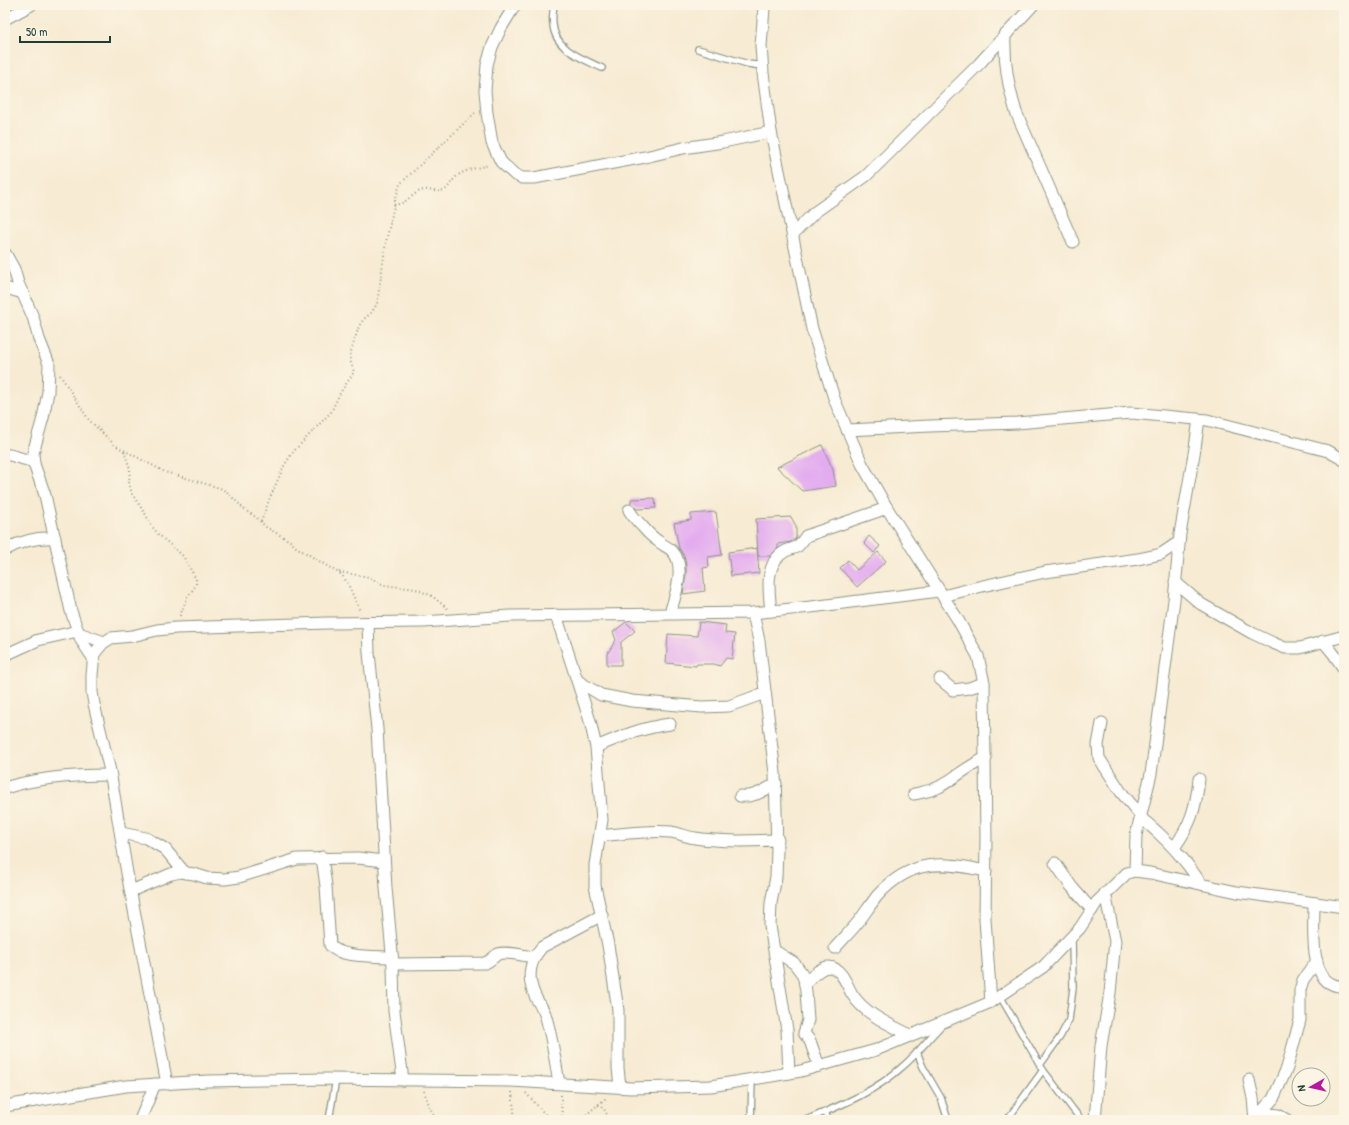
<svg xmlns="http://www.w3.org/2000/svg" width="1349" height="1125" font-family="'Patrick Hand',sans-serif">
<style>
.building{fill:#e3acef}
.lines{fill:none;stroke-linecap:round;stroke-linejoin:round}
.service-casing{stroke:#8b9484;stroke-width:8}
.minor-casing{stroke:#8b9484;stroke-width:13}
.path{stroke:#8b9484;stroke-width:2;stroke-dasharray:1 3;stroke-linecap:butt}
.service{stroke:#fff;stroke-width:5.5}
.minor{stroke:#fff;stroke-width:11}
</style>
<rect width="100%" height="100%" fill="#fcf5e5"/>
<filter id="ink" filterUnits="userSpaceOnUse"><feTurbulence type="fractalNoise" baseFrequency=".025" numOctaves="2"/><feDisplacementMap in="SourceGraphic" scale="8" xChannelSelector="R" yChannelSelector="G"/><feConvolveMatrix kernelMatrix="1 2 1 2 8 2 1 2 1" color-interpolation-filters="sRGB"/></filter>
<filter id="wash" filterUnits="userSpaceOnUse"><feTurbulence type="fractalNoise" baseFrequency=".012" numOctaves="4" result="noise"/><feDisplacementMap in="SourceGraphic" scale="16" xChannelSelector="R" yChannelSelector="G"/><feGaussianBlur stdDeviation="0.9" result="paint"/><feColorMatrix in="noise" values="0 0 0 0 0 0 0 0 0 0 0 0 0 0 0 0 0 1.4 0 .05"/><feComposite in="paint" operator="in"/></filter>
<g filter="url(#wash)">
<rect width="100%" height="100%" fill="#f7ebd3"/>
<g id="blocks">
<!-- building -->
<g class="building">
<polygon points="822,445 833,470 836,486 802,491 777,467"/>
<polygon points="655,498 656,508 637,509 631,504 631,499"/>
<polygon points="716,512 722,555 708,557 709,567 703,568 705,591 683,594 686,574 686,565 684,556 679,548 674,523 691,520 691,514"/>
<polygon points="791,517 796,526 796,538 791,542 778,544 778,548 770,556 758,556 756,519"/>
<polygon points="869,536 880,546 874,553 864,543"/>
<polygon points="757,548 759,573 731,576 728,552"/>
<polygon points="878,552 886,561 857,587 840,568 848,560 857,570"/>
<polygon points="626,622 635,631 621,642 621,665 607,665 607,654 616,640 613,632"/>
<polygon points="699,622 726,625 725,633 735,634 732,659 726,658 720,666 714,664 697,664 696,666 666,663 668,634 697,636"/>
</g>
</g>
</g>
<g filter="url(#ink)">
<use href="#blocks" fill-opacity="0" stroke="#8b9484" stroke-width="1"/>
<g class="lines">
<!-- service casing -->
<g class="service-casing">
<g id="service">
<path d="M554,5C553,11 552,18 553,24C554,49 583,59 602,68"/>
<polyline points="698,49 748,64 762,66"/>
<polyline points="1000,996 1043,1070 1081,1120"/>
<polyline points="917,1052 923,1067 941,1098 948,1120"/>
<polyline points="1040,1065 1060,1037 1069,1020 1073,988 1072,938"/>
<polyline points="825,1112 828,1120"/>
<polyline points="329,1120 336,1079"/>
<polyline points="751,1120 752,1079"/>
<path d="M806,1120C839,1106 875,1092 902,1067C916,1056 927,1040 940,1027"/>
<polyline points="1007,1120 1043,1070"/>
</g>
</g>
<!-- minor casing -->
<g class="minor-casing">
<g id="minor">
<polyline points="515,5 501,28 492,47 487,65 485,91 487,113 492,143 501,162 514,174 522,178 534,178 645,157 683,148 723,142 771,132"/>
<polyline points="766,5 764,8 761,46 763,73 771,132 812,329 835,401 862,464 887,508 958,620 978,656 984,683 986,837 985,919 991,1002"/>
<polyline points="5,19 31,5"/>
<path d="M1005,35C1004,63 1008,85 1016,112L1073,242"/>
<polyline points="793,234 815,212 866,176 979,64 1033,5"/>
<polyline points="5,253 14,269 18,283 33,317 39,339 49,364 48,392 43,418 33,453 34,464 45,495 71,611 81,640 93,658"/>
<polyline points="5,290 9,289 23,293"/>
<polyline points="847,430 930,426 1017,423 1131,413 1207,420 1328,451 1344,460"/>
<polyline points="5,455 10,455 34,462"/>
<path d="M629,510C633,517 637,521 642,526C647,532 652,537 658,541C662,545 669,547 673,552C686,566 675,597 670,613"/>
<path d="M5,550C21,541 36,537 55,538"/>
<polyline points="1175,582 1201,604 1252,633 1273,643 1285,648 1300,648 1344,636"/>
<polyline points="943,596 978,587 1045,572 1138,559 1161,554 1179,542"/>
<path d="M771,611C769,592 764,564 784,552C788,549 794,549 798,546C801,543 804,539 806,536L887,508"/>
<polyline points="753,613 759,641 775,773 777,850 776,877 771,903 770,926 787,1030 789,1073"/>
<polyline points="556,615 590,721 596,747 602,820 595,865 595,886 608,945 618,1010 618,1068 620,1087"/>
<polyline points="368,623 369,653 377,729 386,888 393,964 394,1011 403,1080"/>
<polyline points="79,633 104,642"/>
<polyline points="1323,641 1333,653 1344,669"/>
<polyline points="5,655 38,640 78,631"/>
<polyline points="940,679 953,690 969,688 984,683"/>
<polyline points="578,681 601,695 632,701 702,707 729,706 765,693"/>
<polyline points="1102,723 1098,745 1099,758 1121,792 1141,816"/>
<path d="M596,747C622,736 641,728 670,724"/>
<path d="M5,788C39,777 75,775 110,775"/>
<path d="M914,794C923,792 931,791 939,787C955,778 968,766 986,758"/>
<path d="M740,796C754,798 764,790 776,784"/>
<path d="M1141,818C1166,838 1184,857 1201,884"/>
<polyline points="121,833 146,838 165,849 185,873"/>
<path d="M600,836C623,834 647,830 671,832C679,833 686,837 695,838C722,842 750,841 778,840"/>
<path d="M1174,848C1191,824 1196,808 1199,779"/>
<path d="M322,857L326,886L330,945C339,958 376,956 392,957"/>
<polyline points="1055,863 1071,886 1092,910"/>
<polyline points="1135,871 1136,835 1151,774 1174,600 1180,534 1195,448 1199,419"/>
<polyline points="131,891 171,874 181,872 194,874 207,878 225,879 239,877 297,859 358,858 384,861"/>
<path d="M1314,903C1314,923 1309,975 1332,984C1335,986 1340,986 1344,987"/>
<path d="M835,948C843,939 852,930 859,921C865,913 871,904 877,896C911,859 940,861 986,871"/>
<polyline points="775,951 794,963 801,972 804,979 806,991 808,1020 804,1033 810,1041 819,1066"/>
<path d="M393,964L485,963C491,961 493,957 498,954C505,951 525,956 534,957"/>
<path d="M805,984C811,978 819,967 829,967C842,968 847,986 852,994C865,1015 891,1025 912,1036"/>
<polyline points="1249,1080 1253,1098 1255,1120"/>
<path d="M559,1083C555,1060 552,1036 545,1014C543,1008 539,1004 536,998C527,980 528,962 542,947L602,915"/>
<polyline points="167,1084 127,873 110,771 94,704 92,692 92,675 94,654 103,643 111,638 132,636 157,630 176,628 328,623 423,622 510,616 753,613 811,607 939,591"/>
<polyline points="5,1106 126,1086 208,1081 326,1079 511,1081 631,1088 711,1086 801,1071 876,1050 991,1002 1043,967 1080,928 1097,902 1127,873 1135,871 1150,873 1237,892 1344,907"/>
<polyline points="1255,1112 1278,1115 1287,1120"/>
<polyline points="1261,1112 1273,1099 1287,1068 1300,1020 1300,990 1303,980 1317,961"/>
<polyline points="140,1120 155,1084"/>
<polyline points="1095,1120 1101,1046 1110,993 1115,941 1105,893"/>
</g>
</g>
<!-- path -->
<g class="path">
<path d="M394,205C399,204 404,203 408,199C413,196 417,191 424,190C431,189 438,194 445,190C449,187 451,182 455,178C464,169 478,168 489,165"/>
<polyline points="60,375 89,420 116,446 165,472 220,488 227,492 245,510 257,518 266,527 290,541 296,547 342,575 348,584 360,611"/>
<polyline points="124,451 130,469 129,482 132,494 146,515 151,525 158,534 183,556 196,579 196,585 187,598 179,618"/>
<polyline points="261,522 269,500 284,466 293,452 331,412 340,393 354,372 350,360 350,355 359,326 364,319 371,313 377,304 386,242 395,201 400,184 475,113"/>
<polyline points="339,572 369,577 384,585 416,589 432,596 448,609"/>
<polyline points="424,1091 430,1108 437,1120"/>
<polyline points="512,1092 515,1120"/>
<polyline points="526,1093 550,1120"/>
<polyline points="561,1095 562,1120"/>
<polyline points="598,1105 604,1109 610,1120"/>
<polyline points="580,1120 606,1098"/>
</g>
<!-- service -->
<use href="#service" class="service"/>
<!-- minor -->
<use href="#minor" class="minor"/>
</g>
</g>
<!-- margin -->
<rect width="1349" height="1125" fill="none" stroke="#fcf5e5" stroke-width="20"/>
<!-- north arrow -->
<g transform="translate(1311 1087) rotate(262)"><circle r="19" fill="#fcf5e5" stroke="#a4ab9e"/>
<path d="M0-3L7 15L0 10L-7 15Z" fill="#b5179e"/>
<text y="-6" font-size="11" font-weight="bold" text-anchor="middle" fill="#1f3d34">N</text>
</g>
<!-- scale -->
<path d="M20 36v6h90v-6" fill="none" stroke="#1f3d34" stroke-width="2"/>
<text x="26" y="36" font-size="12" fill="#1f3d34" stroke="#fcf5e5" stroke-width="3" paint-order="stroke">50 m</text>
</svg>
